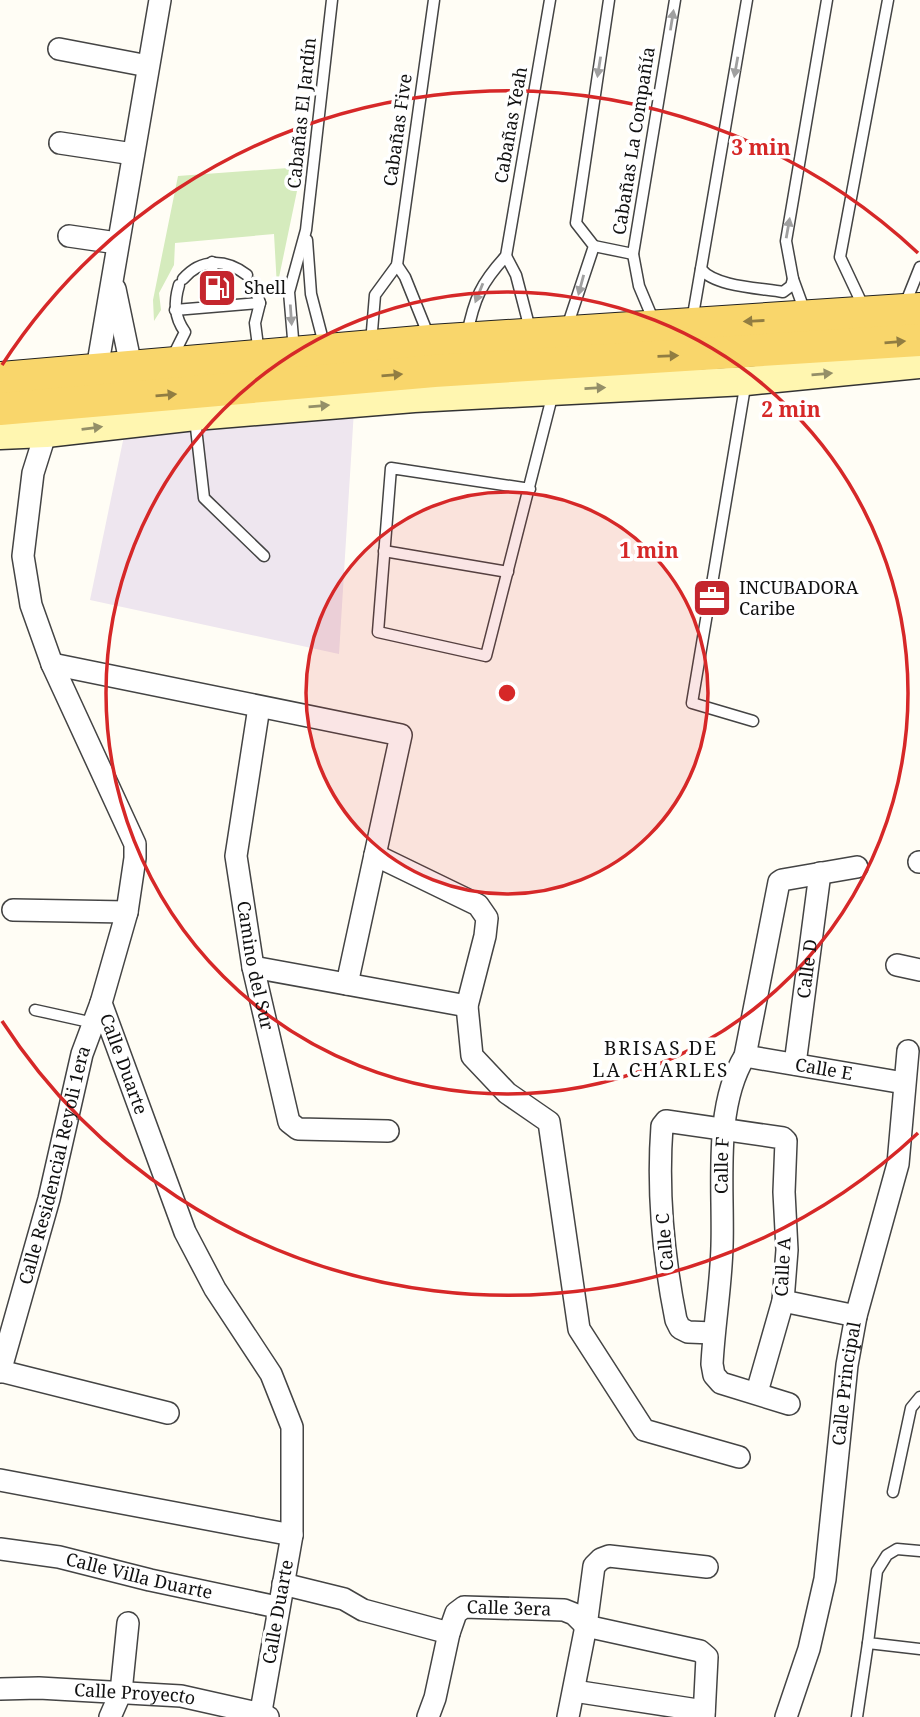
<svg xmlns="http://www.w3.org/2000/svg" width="920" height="1717" font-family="'Noto Serif',serif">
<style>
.industrial{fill:#eee6ef}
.green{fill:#d5ebbd}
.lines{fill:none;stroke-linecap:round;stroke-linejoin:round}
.lane-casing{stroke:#444;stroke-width:13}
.street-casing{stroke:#444;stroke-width:24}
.secondary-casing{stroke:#333;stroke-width:31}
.primary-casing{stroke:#222;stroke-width:34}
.lane{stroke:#fff;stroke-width:10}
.street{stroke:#fff;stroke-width:21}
.secondary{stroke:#fff6b0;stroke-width:28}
.primary{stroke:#f9d66b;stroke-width:32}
.oneway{fill:#a0a0a0}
.oneway2{fill:#917d42}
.oneway3{fill:#948f68}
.ring{fill:none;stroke:#d62828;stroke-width:3.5}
.labels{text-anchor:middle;stroke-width:7;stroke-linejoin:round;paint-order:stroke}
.street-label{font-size:18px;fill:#111;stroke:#fff}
.poi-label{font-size:18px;fill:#111;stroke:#fff;text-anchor:start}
.neighbourhood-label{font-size:19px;letter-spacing:2px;fill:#111;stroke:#fff}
.centre{fill:#d62828;stroke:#fff;stroke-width:3.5}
.ring-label{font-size:21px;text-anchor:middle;font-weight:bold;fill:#d62828;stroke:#fff;stroke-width:7;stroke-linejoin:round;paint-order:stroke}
</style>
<rect width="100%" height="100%" fill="#fffdf5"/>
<!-- industrial -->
<polygon class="industrial" points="354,410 339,654 90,600 125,431"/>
<!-- green -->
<polygon class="green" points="302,167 277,287 274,234 175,243 174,265 159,293 161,310 154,321 153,300 178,176"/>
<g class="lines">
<!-- lane casing -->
<g class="lane-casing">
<g id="lane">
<polyline points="307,240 311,294 325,348"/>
<polyline points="594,246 633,254"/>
<polyline points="506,256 516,275 531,333"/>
<polyline points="212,262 213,277"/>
<polyline points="397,265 405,277 430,339"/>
<path d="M701,269C715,287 761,288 783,292L791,286L793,279"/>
<path d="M183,279C201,258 226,259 247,275"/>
<polyline points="253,283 260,303 255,323 259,354"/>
<polyline points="904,307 920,267"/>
<polyline points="864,308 840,257 888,0"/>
<polyline points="175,310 260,303"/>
<polyline points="805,312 793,279 786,241 827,0"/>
<polyline points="692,321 747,0"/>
<polyline points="655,324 639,286 633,254 675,0"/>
<polyline points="567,327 594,246 576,223 609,0"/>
<path d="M467,335C474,299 481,283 506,256L550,0"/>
<polyline points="371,343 375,295 397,265 434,0"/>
<polyline points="294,350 289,292 306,230 332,0"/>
<path d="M172,358L185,332C174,317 174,302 179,285"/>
<polyline points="746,381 692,703 753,721"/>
<polyline points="195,419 204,498 264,556"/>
<polyline points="530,489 391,468 378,632 486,656 553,393"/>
<polyline points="384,551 508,572"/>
<polyline points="35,1010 94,1023"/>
<polyline points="893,1492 911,1408 920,1397"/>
<polyline points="920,1551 897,1549 887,1555 877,1571 868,1643 920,1649"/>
<polyline points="857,1717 868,1643"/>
</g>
</g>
<!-- street casing -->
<g class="street-casing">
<g id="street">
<polyline points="59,49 148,66"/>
<polyline points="60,143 133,154"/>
<polyline points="69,236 117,243"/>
<polyline points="115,289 131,366"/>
<polyline points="97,369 160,0"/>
<path id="s1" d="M50,419L33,473L23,556L31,605L52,664L135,844V858L127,912L101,1003L185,1232L215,1289L271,1374L292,1427V1535L260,1717"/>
<polyline points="52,664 401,735 347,984"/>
<path id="s2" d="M259,707L236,856L253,967L289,1122L298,1129L388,1131"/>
<polyline points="375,855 478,905 487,918 485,936 467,1006 472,1056 507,1093 549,1122 579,1329 644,1430 739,1457"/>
<polyline points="919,862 920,862"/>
<polyline points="13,910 127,912"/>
<polyline points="897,965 920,970"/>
<polyline points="253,967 467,1006"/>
<path id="s3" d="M745,1056L904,1083"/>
<path id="s4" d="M795,1064L820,873"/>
<polyline points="783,1301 856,1316"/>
<path d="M713,1333L688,1332L680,1328L676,1320C663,1255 657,1193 662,1126L666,1121L783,1138L786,1141L784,1192L787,1250L783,1301L757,1392"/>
<polyline points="0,1371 168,1413"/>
<path id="s5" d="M0,1372L49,1199L82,1054L101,1003"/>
<path id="s6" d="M789,1404L721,1383L714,1375L712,1364C714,1325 721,1286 722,1246C724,1187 713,1108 745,1056L779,882L782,880L857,867"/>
<polyline points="0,1480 292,1535"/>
<path id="s7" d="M0,1549L59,1557L150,1580L277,1607"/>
<path id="s8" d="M283,1584L344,1599L363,1610L449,1633L456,1613L464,1607L564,1610L574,1614L586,1626L700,1651L707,1657L704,1717"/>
<path id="s9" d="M0,1689L39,1688L181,1696L261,1714L268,1717"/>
<polyline points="574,1691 704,1711"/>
<polyline points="110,1717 121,1692 128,1623"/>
<polyline points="428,1717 435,1698 449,1633"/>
<polyline points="568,1717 586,1626 594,1566 601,1559 609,1556 707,1567"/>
<path id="s10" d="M786,1717L809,1649L825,1579L847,1365L856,1316L898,1164L908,1051"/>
</g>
</g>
<!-- secondary casing -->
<g class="secondary-casing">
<polyline id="secondary" points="0,435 46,433 195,416 414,398 746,381 920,364"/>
</g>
<!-- primary casing -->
<g class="primary-casing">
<g id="primary">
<polyline points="0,378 431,341 920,309"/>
<polyline points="0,409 434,371 920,340"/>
</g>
</g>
<!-- lane -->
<use href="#lane" class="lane"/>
<!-- street -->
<use href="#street" class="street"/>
<!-- secondary -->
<use href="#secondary" class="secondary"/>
<!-- primary -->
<use href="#primary" class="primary"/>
</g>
<!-- one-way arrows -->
<defs><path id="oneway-solid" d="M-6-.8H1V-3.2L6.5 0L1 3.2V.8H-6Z" transform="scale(1.75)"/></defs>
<g class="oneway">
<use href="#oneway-solid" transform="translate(672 20) rotate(-81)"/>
<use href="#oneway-solid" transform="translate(599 67) rotate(99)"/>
<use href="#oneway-solid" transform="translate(736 67) rotate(100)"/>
<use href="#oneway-solid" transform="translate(788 228) rotate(-80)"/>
<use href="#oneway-solid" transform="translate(581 285) rotate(105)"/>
<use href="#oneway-solid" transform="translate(479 293) rotate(112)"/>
<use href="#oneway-solid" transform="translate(291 315) rotate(86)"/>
</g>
<g class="oneway2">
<use href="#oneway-solid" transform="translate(754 321) rotate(177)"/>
<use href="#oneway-solid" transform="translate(895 342) rotate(-5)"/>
<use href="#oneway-solid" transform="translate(668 356) rotate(-2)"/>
<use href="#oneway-solid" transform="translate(392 375) rotate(-5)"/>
<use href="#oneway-solid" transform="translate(166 395) rotate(-5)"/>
</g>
<g class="oneway3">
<use href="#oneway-solid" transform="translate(822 374) rotate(-5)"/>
<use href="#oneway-solid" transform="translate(595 388) rotate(-3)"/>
<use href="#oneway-solid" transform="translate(319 406) rotate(-5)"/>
<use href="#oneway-solid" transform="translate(92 428) rotate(-7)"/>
</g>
<!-- distance rings -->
<circle cx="507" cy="693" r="201" fill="#d62828" fill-opacity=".12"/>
<g class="ring">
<circle cx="507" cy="693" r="201"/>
<circle cx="507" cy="693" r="401"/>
<path d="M918 1133A602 602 0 0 1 2 1021M2 365A602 602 0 0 1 918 253"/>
</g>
<!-- icons -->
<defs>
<g id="fuel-square" transform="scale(2.0125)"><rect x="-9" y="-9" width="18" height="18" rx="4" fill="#c4262e" stroke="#fff"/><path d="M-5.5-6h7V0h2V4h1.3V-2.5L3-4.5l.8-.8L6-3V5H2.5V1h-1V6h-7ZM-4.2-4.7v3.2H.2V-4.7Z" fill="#fff"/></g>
<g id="office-square" transform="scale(2.0125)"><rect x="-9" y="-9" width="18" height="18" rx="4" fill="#c4262e" stroke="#fff"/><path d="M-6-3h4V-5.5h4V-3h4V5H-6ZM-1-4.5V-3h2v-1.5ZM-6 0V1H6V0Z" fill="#fff"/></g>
</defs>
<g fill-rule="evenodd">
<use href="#fuel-square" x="217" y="288"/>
<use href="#office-square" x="712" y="598"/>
</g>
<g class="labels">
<!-- street labels -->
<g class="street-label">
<text transform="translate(302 113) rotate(-84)" y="6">Cabañas El Jardín</text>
<text transform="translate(511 125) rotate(-80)" y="6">Cabañas Yeah</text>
<text transform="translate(398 130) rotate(-82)" y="6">Cabañas Five</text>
<text transform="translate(634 141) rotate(-81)" y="6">Cabañas La Compañía</text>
<text dy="6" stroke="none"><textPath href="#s2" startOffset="262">Camino del Sur</textPath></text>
<text dy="6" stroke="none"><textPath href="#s4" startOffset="96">Calle D</textPath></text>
<text dy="6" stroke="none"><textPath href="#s1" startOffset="679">Calle Duarte</textPath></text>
<text dy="6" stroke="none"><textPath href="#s3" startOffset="80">Calle E</textPath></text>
<text dy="6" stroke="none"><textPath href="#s6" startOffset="292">Calle F</textPath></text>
<text dy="6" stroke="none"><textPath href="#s5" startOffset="214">Calle Residencial Reyoli 1era</textPath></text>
<text transform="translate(665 1242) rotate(-95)" y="6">Calle C</text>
<text transform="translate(783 1267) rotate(-87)" y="6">Calle A</text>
<text dy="6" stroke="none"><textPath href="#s10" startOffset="340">Calle Principal</textPath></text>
<text dy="6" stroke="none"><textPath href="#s7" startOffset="142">Calle Villa Duarte</textPath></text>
<text dy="6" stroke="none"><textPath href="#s8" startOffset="250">Calle 3era</textPath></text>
<text transform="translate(278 1612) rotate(-80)" y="6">Calle Duarte</text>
<text dy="6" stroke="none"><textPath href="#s9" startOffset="135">Calle Proyecto</textPath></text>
</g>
<!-- poi labels -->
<g class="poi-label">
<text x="244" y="294">Shell</text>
<text x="739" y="594">INCUBADORA<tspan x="739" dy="21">Caribe</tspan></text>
</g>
<!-- neighbourhood labels -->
<g class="neighbourhood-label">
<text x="661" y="1055">BRISAS DE<tspan x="661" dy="22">LA CHARLES</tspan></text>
</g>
</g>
<circle cx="507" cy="693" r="10" class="centre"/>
<g class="ring-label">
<text x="761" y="155">3 min</text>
<text x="791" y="417">2 min</text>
<text x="649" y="558">1 min</text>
</g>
</svg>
